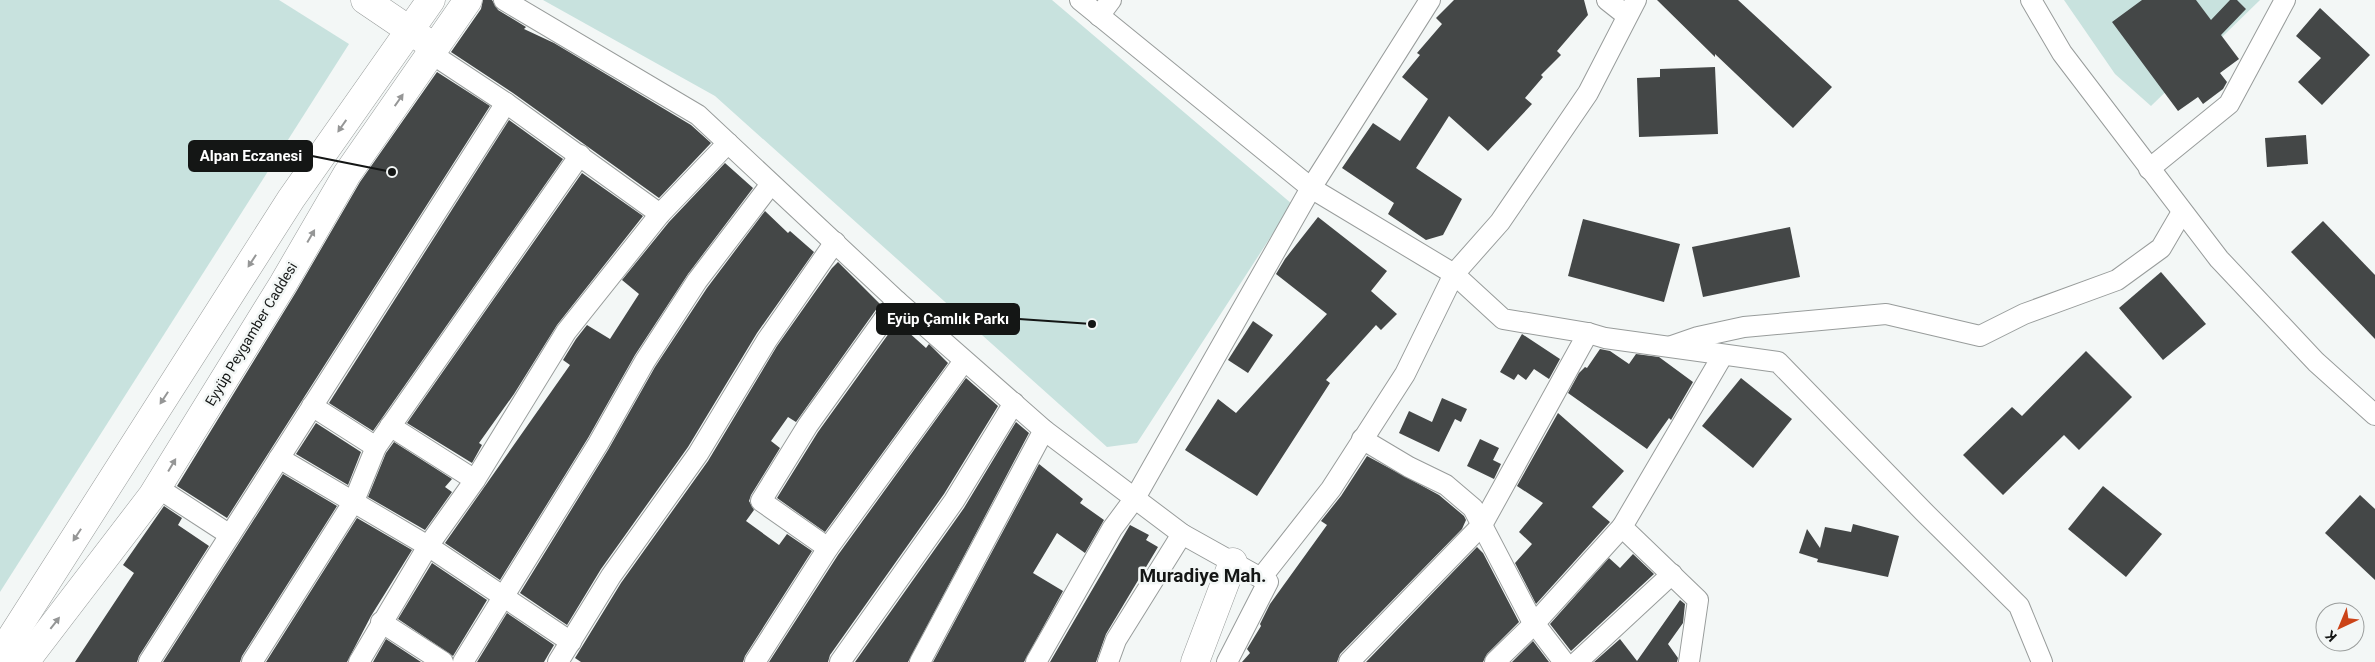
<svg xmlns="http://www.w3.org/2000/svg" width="2375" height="662" font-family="Roboto,sans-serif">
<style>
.green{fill:#c8e2de}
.building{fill:#444747}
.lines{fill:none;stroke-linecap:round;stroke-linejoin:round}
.street-casing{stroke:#989c9b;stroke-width:22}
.secondary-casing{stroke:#989c9b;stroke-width:29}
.street{stroke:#fff;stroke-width:20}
.secondary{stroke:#fff;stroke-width:28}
.oneway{fill:#959696}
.labels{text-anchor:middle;stroke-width:5;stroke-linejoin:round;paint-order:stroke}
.street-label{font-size:14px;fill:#141615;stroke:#f3f7f6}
.district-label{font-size:19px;font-weight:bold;fill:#141615;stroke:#f3f7f6}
.leader{fill:none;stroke:#141615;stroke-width:2}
.callout-dot{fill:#141615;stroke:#f3f7f6;stroke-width:2}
.callout{fill:#141615;stroke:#141615;stroke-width:2}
.callout-label{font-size:15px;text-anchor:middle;font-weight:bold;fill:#fff}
</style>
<rect width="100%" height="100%" fill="#f3f7f6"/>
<!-- green -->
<g class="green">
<polygon points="0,0 279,0 349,44 0,592"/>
<polygon points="543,0 1052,0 1292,204 1137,443 1107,447 715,96"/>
<polygon points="2064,0 2260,0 2151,106 2115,74"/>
</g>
<!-- building -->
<g class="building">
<polygon points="483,0 492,0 498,10 526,27 524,29 554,43 691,125 711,143 659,198 513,93 451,52 481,9"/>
<polygon points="1454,0 1584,0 1588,15 1557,51 1561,55 1541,75 1543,77 1525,98 1532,104 1488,151 1449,116 1416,168 1462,199 1443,235 1426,240 1388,214 1394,203 1342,168 1373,123 1400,141 1428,99 1402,77 1420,55 1417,53 1442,24 1436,18"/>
<polygon points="1657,0 1738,0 1832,87 1793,128 1715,54 1715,57"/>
<polygon points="2142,0 2196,0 2211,20 2230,0 2237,0 2246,9 2221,35 2239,59 2220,73 2227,82 2223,89 2203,104 2198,97 2178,111 2112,22"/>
<polygon points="2320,8 2370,55 2322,105 2298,82 2321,58 2296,36"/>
<polygon points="1715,67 1718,134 1639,137 1637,78 1660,77 1660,69"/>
<polygon points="437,72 490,106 227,518 177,486 296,292 360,182"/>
<polygon points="509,120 563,159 373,431 329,403"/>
<polygon points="2306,135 2308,164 2267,167 2265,138"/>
<polygon points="725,163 753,188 688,274 635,355 588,438 500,580 445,543 570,365 563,360 576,339 587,325 610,339 639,294 622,280 669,222"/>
<polygon points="582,173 643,216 557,325 514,394 479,443 482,445 472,463 407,423"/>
<polygon points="765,211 788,233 790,231 814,252 757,333 688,447 601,569 567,625 520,593 608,450 655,367 707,288"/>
<polygon points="1318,217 1387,271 1371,291 1397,314 1381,330 1376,325 1326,380 1330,383 1257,496 1185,450 1218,399 1236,413 1327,314 1276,274 1285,259"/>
<polygon points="1583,219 1680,244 1664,302 1568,276"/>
<polygon points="2323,221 2375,275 2375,339 2291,252"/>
<polygon points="1790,227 1800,277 1703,297 1692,247"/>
<polygon points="838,262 880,304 796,422 788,417 771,441 780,448 751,495 749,501 754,510 746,521 779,545 787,534 812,551 745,656 743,662 581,662 575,658 621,583 708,461 777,346 832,268"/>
<polygon points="2161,272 2206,324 2163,360 2119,308"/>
<polygon points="1253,321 1273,335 1248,373 1228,360"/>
<polygon points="897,322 926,348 929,344 948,363 825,532 777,498 818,432"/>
<polygon points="1522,334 1560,359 1549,379 1534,369 1526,380 1518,374 1514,380 1500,372"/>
<polygon points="1600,349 1610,351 1629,364 1636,354 1659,357 1693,382 1671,420 1669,418 1647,449 1568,393 1579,373 1585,367 1587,368"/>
<polygon points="2086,351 2132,397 2079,450 2064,435 2003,495 1963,455 2012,407 2022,416"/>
<polygon points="966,378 998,406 944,494 830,655 828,662 769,662 838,555"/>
<polygon points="1741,378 1792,419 1753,468 1702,426"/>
<polygon points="1442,398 1467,409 1461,422 1455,419 1439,452 1399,433 1409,411 1432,422"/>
<polygon points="1558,413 1624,471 1592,507 1610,522 1536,604 1515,563 1532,544 1519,532 1543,503 1517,486"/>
<polygon points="1016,422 1029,433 908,662 855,662 964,508"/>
<polygon points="316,423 361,452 348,485 296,454"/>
<polygon points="1480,439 1499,448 1493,460 1501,464 1494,479 1467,466"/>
<polygon points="394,442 452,479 445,487 452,492 425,530 368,497 386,453"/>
<polygon points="1367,456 1439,495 1464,516 1466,520 1462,529 1340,654 1337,662 1242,662 1250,653 1247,649 1261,626 1260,624 1270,604 1327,525 1321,521 1341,496"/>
<polygon points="1039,464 1083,499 1080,503 1104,520 1085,553 1057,533 1033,573 1063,591 1024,662 933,662"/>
<polygon points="283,474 337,506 242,656 240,662 163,662"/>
<polygon points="2103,486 2162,534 2126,577 2068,529"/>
<polygon points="2360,495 2375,509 2375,580 2325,533"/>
<polygon points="164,506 182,518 178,525 209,546 139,656 137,662 75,662 134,573 123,565"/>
<polygon points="357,518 412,550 371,616 347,662 266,662"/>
<polygon points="1853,524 1899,536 1888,577 1817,562 1818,559 1799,553 1807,529 1820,548 1825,527 1851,532"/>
<polygon points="1130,525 1149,535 1146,540 1158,547 1106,634 1096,662 1050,662"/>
<polygon points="1477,547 1483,553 1519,622 1487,654 1483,662 1366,662"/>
<polygon points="1633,554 1654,574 1571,651 1550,624 1609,558 1620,568"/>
<polygon points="432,563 487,600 453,656 398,619"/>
<polygon points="1680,600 1685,604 1683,623 1668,644 1678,658 1677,662 1594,662 1620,639 1637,661"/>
<polygon points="507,613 554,645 544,662 477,662"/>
<polygon points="386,639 421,662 373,662"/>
<polygon points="1533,641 1549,662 1512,662"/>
</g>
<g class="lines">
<!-- street casing -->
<g class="street-casing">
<g id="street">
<polyline points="504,0 698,115 897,301 1044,430 1182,534 1268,582 1227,662"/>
<polyline points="1080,0 1311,188 1454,274 1503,319 1588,333 1605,338 1778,362 1924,512 2019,606 2042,662"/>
<polyline points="1607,0 1626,15"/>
<polyline points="2031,0 2062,53 2219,259 2316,362 2375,415"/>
<polyline points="1099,16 1111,0"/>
<polyline points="432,54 506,103 660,214"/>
<polyline points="2149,169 2229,104 2285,0"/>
<polyline points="1672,346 1698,337 1744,327 1886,314 1980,336 2024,314 2117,280 2161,248 2182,212"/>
<polyline points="312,406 376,447"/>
<polyline points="390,426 475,480"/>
<polyline points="1362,439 1409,467 1446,485 1473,508 1531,619 1564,662"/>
<polyline points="279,458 428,546 571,642"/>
<polyline points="158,488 230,535"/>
<polyline points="828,548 761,501 808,425 897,301"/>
<polyline points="1261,578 1331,489 1405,374 1454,274 1500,222 1588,93 1636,0"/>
<polyline points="381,622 443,662"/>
<polyline points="149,662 506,103"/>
<polyline points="252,662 354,501 376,447 580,155"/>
<polyline points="359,662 428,546 475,480 566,332 660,214 728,143"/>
<polyline points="463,662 598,444 645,361 697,281 771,184"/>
<polyline points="558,662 611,576 698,454 767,340 835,242"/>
<polyline points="755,662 828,548 964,361"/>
<polyline points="840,662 954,501 1014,403"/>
<polyline points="920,662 1044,430"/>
<polyline points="1036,662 1112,529 1135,498 1311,188 1430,0"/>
<polyline points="1108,662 1116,640 1182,534"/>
<polyline points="1349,662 1482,525 1588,333"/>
<polyline points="1495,662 1534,624 1622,527"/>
<polyline points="1577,662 1672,574"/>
<polyline points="1689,662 1698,600 1622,527 1723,355"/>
</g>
</g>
<!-- secondary casing -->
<g class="secondary-casing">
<g id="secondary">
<polyline points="365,0 424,40"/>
<polyline points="0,655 291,199 431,0"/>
<polyline points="25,662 152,496 283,284 347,174 468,0"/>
<polyline points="1195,662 1233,562"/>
</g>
</g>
<!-- street -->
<use href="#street" class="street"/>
<!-- secondary -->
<use href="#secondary" class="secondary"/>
</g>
<!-- one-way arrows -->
<defs><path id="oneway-solid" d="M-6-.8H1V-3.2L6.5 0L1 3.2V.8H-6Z" transform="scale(1.25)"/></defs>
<g class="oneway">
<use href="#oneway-solid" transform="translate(399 100) rotate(-55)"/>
<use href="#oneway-solid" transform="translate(342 126) rotate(125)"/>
<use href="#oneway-solid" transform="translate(311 236) rotate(-60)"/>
<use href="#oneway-solid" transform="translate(252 261) rotate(123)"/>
<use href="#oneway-solid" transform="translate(164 398) rotate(123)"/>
<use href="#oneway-solid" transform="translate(172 465) rotate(-59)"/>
<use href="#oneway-solid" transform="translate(77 535) rotate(123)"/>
<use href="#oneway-solid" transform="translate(55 623) rotate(-52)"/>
</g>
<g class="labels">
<!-- street labels -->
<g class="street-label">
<text transform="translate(251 334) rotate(-59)" y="5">Eyyüp Peygamber Caddesi</text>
</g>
<!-- district labels -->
<g class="district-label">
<text x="1203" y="582">Muradiye Mah.</text>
</g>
</g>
<!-- callouts -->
<path class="leader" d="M392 172L312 156M1092 324L1019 319"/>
<g class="callout-dot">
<circle cx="392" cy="172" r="5"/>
<circle cx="1092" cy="324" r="5"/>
</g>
<g class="callout">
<rect x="189" y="141" width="123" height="30" rx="5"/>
<rect x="877" y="304" width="142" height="30" rx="5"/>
</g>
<g class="callout-label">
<text x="251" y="161">Alpan Eczanesi</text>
<text x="948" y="324">Eyüp Çamlık Parkı</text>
</g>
<!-- north arrow -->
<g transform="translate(2340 627) rotate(224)"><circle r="24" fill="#f3f7f6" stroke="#9a9d9c"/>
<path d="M0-4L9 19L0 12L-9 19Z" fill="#cb4318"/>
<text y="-8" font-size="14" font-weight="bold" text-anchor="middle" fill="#141615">K</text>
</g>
</svg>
